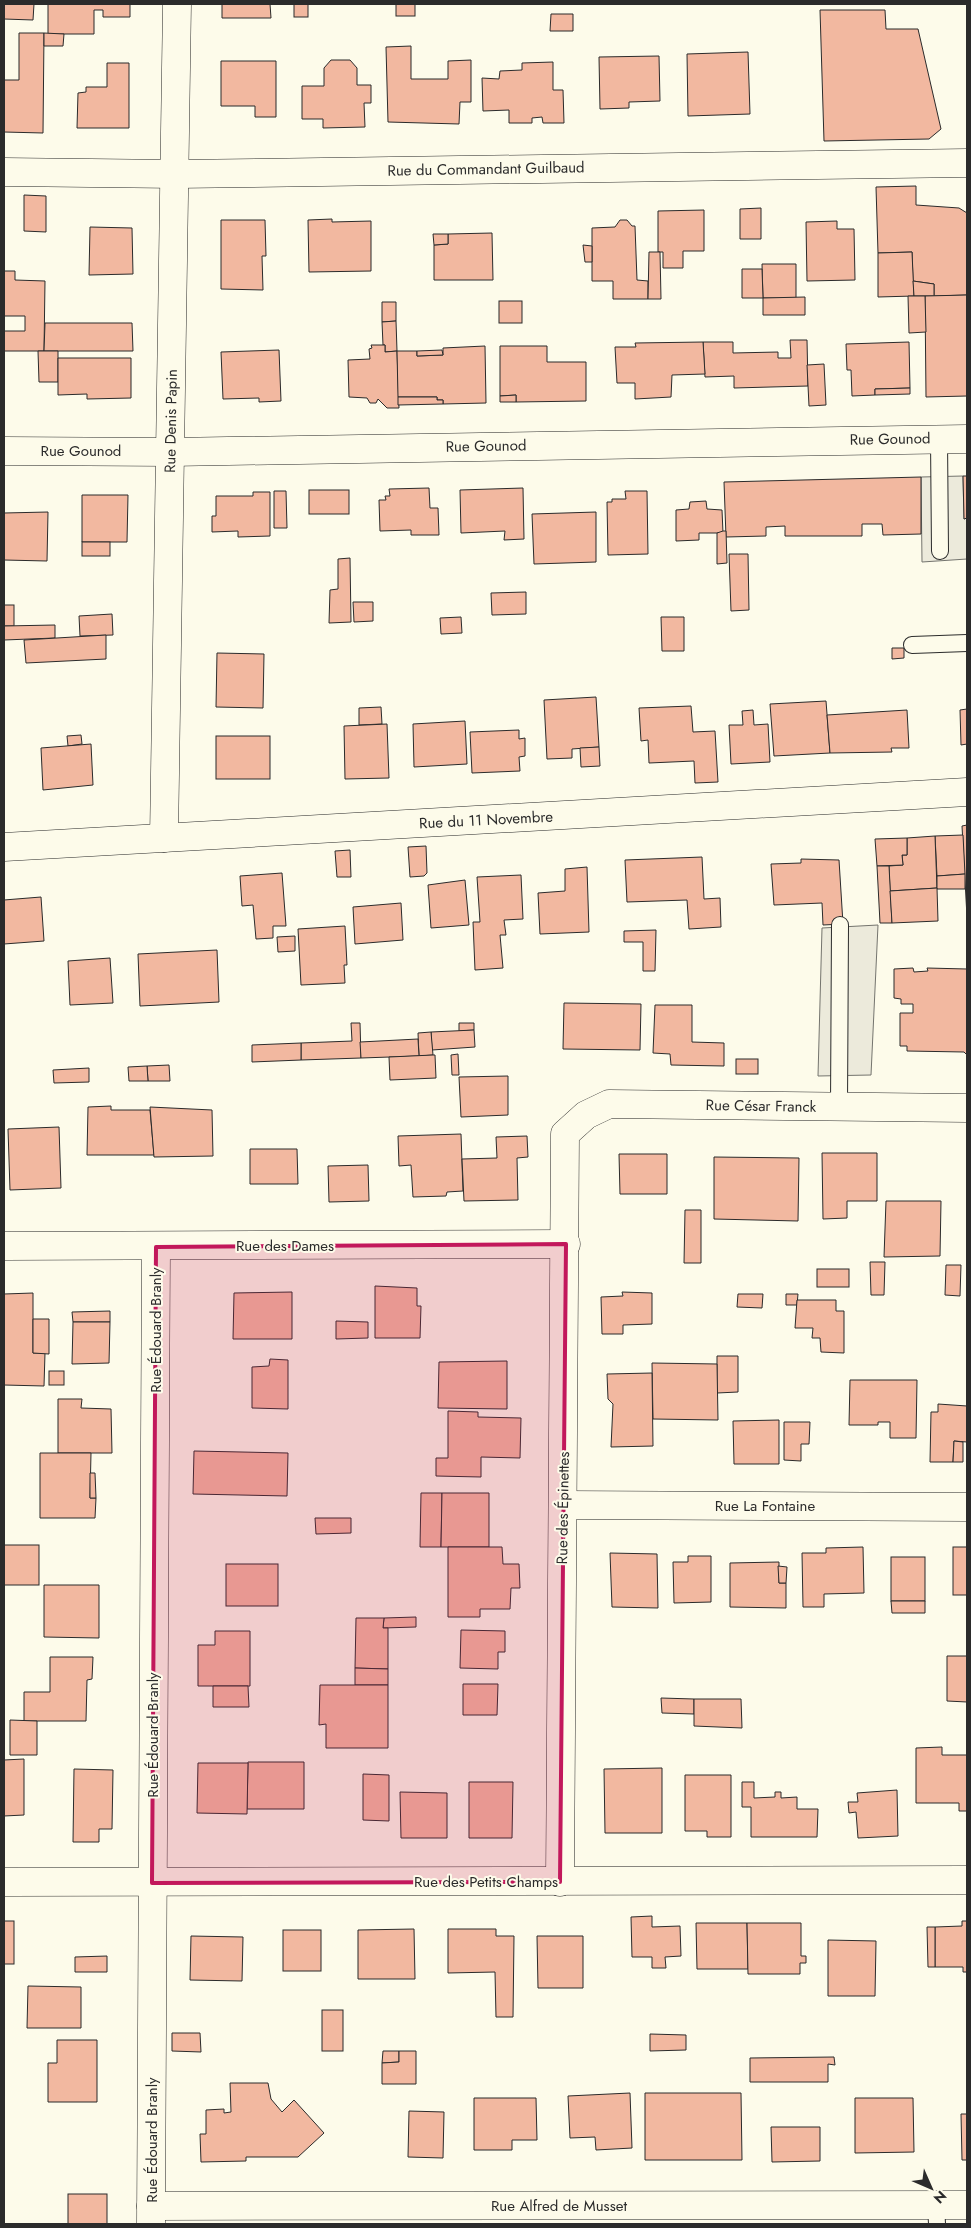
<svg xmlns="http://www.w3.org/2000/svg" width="971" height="2228" font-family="Jost,sans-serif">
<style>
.parking{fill:#eceadb;stroke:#74746e}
.building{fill:#f2b8a0;stroke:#2b2b2b}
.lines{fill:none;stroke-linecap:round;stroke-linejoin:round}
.service-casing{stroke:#2b2b2b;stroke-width:18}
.minor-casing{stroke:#2b2b2b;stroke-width:29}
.service{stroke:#fdfbea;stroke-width:16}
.minor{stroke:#fdfbea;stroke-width:28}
.marked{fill:#c2185b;fill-opacity:0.2;stroke:#c2185b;stroke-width:4;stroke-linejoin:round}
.labels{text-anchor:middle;stroke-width:4;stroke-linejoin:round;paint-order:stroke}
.street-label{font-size:15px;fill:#2b2b2b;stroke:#fdfbea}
</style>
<rect width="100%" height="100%" fill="#fdfbea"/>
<!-- parking -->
<g class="parking">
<polygon points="963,476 964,519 967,518 967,559 922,562 921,477"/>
<polygon points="878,925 871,1075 818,1076 822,928"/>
</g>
<!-- building -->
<g class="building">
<polygon points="4,4 34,4 33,20 4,19"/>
<polygon points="48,4 130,4 130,17 103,17 103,10 94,10 94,34 48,34"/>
<polygon points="222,4 270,4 271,18 222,18"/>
<rect x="294" y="4" width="14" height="13"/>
<rect x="396" y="4" width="19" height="12"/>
<polygon points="820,10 885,10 886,29 918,29 941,129 929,139 824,141"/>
<polygon points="551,14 573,14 573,31 550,31"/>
<polygon points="19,33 44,33 43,133 4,132 4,80 19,80"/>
<polygon points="44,33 64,34 63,46 44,46"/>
<polygon points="411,46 411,79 448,79 448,61 471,60 471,102 460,102 459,124 388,122 386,47"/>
<polygon points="748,52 750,114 688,116 687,54"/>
<polygon points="659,56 660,101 629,102 629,108 600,109 599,57"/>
<polygon points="331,60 350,60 357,68 357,85 371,85 371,103 364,103 365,127 323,128 323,119 302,119 302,86 324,86 324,68"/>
<polygon points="221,61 276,61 276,117 255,117 255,106 221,106"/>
<polygon points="553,62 553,90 563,90 564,123 543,123 542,117 532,118 532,123 509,123 509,110 483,111 482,78 499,79 500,71 522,70 522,63"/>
<polygon points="107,63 129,63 129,128 77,128 78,93 86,92 86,87 107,87"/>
<polygon points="916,186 916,205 959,208 967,213 967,295 934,296 934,284 913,281 912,252 878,253 876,187"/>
<polygon points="24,195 46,196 46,232 24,231"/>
<polygon points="761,208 761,239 740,239 740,209"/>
<polygon points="704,210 704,251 683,251 683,268 663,268 663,252 658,252 658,211"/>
<polygon points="332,219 332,222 371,221 371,271 309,272 308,220"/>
<polygon points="221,220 265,220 266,256 262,256 263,290 221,289"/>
<polygon points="620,220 627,220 632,226 635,226 637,280 648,281 648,299 613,299 613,281 592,281 592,228 615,227"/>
<polygon points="837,221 837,229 854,229 855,280 807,281 806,222"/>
<polygon points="90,227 132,228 133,274 89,275"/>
<polygon points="492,233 493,280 434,280 434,245 448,244 448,234"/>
<polygon points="433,234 448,234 448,244 434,245"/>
<polygon points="583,245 592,246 592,262 585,262"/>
<polygon points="649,252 660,252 661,299 648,299"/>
<polygon points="912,252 914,296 878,297 878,253"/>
<polygon points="762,264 796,264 796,298 763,298"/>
<polygon points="742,269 762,269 763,298 742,298"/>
<polygon points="4,271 15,271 15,280 45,281 44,351 4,351 4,331 25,331 25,316 4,316"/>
<polygon points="913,281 934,284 934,296 914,296"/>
<polygon points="967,295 967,396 926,397 925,296"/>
<polygon points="908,296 925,296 926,332 909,333"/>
<polygon points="805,297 805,315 763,315 763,298"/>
<rect x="499" y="301" width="23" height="22"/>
<polygon points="382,302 396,302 396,321 382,322"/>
<polygon points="396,321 397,351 385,352 385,345 383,345 382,322"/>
<polygon points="45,323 132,323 133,351 44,351"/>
<polygon points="790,340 807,340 808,386 734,388 734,376 705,377 703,342 733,342 733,353 778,352 778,358 791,358"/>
<polygon points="703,342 705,374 672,375 671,397 635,399 635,383 617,383 615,347 636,347 635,343"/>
<polygon points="909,342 910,388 875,389 875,395 852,396 851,370 847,370 846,344"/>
<polygon points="371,345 385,345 385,352 397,351 399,408 387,408 378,399 376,403 370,403 367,398 349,397 348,360 370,359 369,349 372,348"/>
<polygon points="485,346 486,403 443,404 443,400 437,400 437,397 398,397 397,351 417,351 417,356 443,355 443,348"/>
<polygon points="500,346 547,346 547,362 586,362 586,401 516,402 516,395 500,396"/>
<polygon points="279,350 281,401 259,402 259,398 223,399 221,352"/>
<polygon points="442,350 443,355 417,356 417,351"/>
<polygon points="38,351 58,351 58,382 39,382"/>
<polygon points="58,358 131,358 131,398 87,399 87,394 58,395"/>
<polygon points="824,364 826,405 809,406 807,365"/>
<polygon points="910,388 910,394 875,395 875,389"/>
<polygon points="516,395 516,402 500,402 500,396"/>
<polygon points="398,397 437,397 437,400 443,400 443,404 398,405"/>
<polygon points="963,476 967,476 967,518 964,519"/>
<polygon points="921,477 921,534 883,535 882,524 862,524 862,536 785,536 785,526 766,527 766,536 726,537 724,482"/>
<polygon points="429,488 430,508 438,508 439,535 411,535 411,530 380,531 379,500 386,500 385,496 390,496 389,489"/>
<polygon points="523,488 524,539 504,540 505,531 461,533 460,490"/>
<rect x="309" y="490" width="40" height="24"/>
<polygon points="274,491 286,491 287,528 274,528"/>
<polygon points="625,491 647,491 648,554 608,555 607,502 612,502 612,499 626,499"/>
<polygon points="253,492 270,492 270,536 238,537 238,531 212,532 212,516 216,516 216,496 253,496"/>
<polygon points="82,495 128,495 127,542 82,542"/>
<polygon points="706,501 707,509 722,510 723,533 699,533 699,540 676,541 676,510 689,509 690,502"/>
<polygon points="48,512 47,561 4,560 4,513"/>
<polygon points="596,512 596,562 534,564 532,514"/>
<polygon points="723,531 726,531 727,563 717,564 717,533"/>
<rect x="82" y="542" width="28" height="14"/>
<polygon points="729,554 748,554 749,610 731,611"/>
<polygon points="350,558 351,622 329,623 330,590 338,589 338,559"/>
<polygon points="526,592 526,614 492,615 491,593"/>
<polygon points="353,602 373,602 373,621 354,622"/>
<rect x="4" y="605" width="10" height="21"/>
<polygon points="112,614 113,635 80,636 79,616"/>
<polygon points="461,617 462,633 441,634 440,618"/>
<polygon points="661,617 684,617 684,651 662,651"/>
<polygon points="55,625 55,638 4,640 4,626"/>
<polygon points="106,635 106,659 26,663 24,640"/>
<polygon points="892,648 904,648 904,658 892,659"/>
<polygon points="217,653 264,654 263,708 216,707"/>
<polygon points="596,697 599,747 572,749 572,758 547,759 544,700"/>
<polygon points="826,701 830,753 774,756 770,704"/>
<polygon points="691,706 693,732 715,731 718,782 695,783 694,761 649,763 648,740 641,741 639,708"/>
<polygon points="381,707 382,724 359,725 359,708"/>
<polygon points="967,709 967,744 961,745 960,710"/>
<polygon points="753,710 754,725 768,724 770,762 731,764 729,725 743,725 742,711"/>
<polygon points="907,710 909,748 891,748 892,752 830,753 827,715"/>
<polygon points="465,721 467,764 414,767 413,724"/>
<polygon points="387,724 389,778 345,779 344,726"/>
<polygon points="519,730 519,739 525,738 525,756 519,757 520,771 472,773 470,732"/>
<polygon points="81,735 82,744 68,746 67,736"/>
<rect x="216" y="736" width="54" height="43"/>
<polygon points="91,744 93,785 43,790 41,748"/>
<polygon points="599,747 600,766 581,767 580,748"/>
<polygon points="967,825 967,917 962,826"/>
<polygon points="963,835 965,874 937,876 935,836"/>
<polygon points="935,836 937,888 890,891 889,866 903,865 902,855 907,855 907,838"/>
<polygon points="907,838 907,855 902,855 903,865 877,866 875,839"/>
<polygon points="426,846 427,873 424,876 410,877 408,847"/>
<polygon points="350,850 351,877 337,877 335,851"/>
<polygon points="702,857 704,899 720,898 721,927 689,929 687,900 627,902 625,860"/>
<polygon points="801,859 839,860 843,924 823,925 822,903 774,905 771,864 801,863"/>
<polygon points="877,866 889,866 892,923 880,923"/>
<polygon points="587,867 589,932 540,934 538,893 565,891 565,869"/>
<polygon points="282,873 286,926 273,926 273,938 256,939 253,905 242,906 240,876"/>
<polygon points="965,874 965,889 937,889 937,876"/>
<polygon points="521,875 523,919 504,920 506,935 500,935 503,968 475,970 473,922 480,922 477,877"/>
<polygon points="465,880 469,925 431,928 428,885"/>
<polygon points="937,888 938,921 892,923 890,891"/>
<polygon points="41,897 44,941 4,944 4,900"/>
<polygon points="401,903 403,940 355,944 353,907"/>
<polygon points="345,926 347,965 344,965 345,983 301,985 298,929"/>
<polygon points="656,930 655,971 643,971 643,942 624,942 624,931"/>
<polygon points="295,936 295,951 278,952 277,937"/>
<polygon points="217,950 219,1002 140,1006 138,954"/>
<polygon points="110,958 113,1003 70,1005 68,961"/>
<polygon points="913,968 914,972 928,971 927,968 967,969 967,1055 964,1052 907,1051 907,1046 900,1046 900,1013 913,1013 913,1004 901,1004 901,999 894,998 894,969"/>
<polygon points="564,1003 641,1004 640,1050 563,1049"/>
<polygon points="655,1005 692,1005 692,1042 724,1043 724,1066 671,1065 670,1054 653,1053"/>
<polygon points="351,1023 360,1023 361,1058 301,1060 301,1043 352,1041"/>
<polygon points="459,1023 474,1023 474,1030 459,1031"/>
<polygon points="474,1030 475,1047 432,1050 431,1032"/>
<polygon points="431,1032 433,1055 419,1056 418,1033"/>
<polygon points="418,1039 419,1056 361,1058 360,1042"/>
<polygon points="301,1043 301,1060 252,1062 252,1045"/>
<polygon points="458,1054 459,1075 452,1075 451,1055"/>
<polygon points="433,1055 435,1055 436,1078 390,1080 389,1057"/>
<rect x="736" y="1059" width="22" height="15"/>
<polygon points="169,1065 170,1081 148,1081 147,1066"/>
<polygon points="147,1066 148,1081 129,1081 128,1067"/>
<polygon points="89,1068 89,1082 54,1083 53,1070"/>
<polygon points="508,1076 508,1115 461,1117 459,1077"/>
<polygon points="111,1106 111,1110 150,1110 154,1155 87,1155 88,1107"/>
<polygon points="150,1107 212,1110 213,1156 154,1157"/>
<polygon points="59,1127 61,1188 10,1190 8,1129"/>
<polygon points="461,1134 463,1191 447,1192 446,1196 413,1197 411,1165 399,1166 398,1136"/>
<polygon points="527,1136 528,1157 517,1158 518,1200 464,1201 462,1159 497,1158 496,1137"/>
<polygon points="250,1149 297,1149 298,1184 250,1184"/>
<polygon points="822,1153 877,1153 877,1201 847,1201 847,1218 823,1219"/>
<polygon points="619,1154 667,1154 667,1194 620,1194"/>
<polygon points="714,1157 799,1158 798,1221 714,1219"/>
<polygon points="368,1165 369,1201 329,1202 328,1166"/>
<polygon points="886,1201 941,1201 940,1256 884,1257"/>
<polygon points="685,1210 701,1210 701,1263 684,1263"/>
<polygon points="870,1262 885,1262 884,1295 871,1295"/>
<polygon points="946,1265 961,1265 960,1296 945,1295"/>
<rect x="817" y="1269" width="32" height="18"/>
<polygon points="375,1286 417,1288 417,1306 421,1306 420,1338 375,1338"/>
<polygon points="292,1292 292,1339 233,1339 234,1293"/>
<polygon points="622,1292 652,1293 652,1324 623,1325 623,1334 602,1334 601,1297 623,1296"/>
<polygon points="33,1293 33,1353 45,1353 44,1386 4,1385 4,1294"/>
<polygon points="738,1294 763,1294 762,1308 737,1307"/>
<polygon points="786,1294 798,1294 797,1305 786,1305"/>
<polygon points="797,1300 836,1300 836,1311 844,1311 844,1353 821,1352 820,1338 812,1338 813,1328 795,1328"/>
<polygon points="110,1311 110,1322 73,1322 72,1312"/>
<polygon points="33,1319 49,1319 49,1354 33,1353"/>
<polygon points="336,1321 368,1322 368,1338 336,1339"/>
<polygon points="73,1322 110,1322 109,1363 72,1364"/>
<polygon points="717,1356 738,1356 738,1392 717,1393"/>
<polygon points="270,1359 288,1360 288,1409 252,1408 252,1367 269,1366"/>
<polygon points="507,1361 507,1409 438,1408 439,1362"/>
<polygon points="652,1363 717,1364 718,1420 653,1419"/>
<rect x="49" y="1371" width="15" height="14"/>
<polygon points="652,1373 653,1446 611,1447 613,1404 608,1399 607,1374"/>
<polygon points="850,1380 917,1380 916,1438 890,1438 890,1422 878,1422 878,1425 849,1425"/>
<polygon points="58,1399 82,1399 81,1408 111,1409 112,1453 58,1453"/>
<polygon points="938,1404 967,1406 967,1442 954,1441 953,1462 930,1462 931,1412 938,1412"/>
<polygon points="448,1411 478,1412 478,1417 521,1418 520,1458 481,1457 481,1477 436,1476 436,1458 448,1458"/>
<polygon points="779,1420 779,1464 734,1464 733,1421"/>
<polygon points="784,1422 810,1422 809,1444 801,1444 801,1461 784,1460"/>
<polygon points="954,1441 963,1442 963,1462 953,1462"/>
<polygon points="194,1451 288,1453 287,1496 193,1494"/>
<polygon points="40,1453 91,1453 90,1498 96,1498 95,1518 40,1518"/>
<polygon points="90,1473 95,1473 96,1498 90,1498"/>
<polygon points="421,1493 442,1493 441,1547 420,1547"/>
<polygon points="442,1493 489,1493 489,1547 441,1547"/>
<polygon points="315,1518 351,1518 351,1533 316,1534"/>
<rect x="4" y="1545" width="35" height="40"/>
<polygon points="448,1547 502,1547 503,1564 519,1564 520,1588 511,1588 510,1609 480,1609 480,1617 448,1617"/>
<polygon points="863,1547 864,1593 824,1594 824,1607 803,1607 802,1553 826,1553 826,1548"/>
<rect x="953" y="1547" width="14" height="48"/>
<polygon points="610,1553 657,1554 658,1608 612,1607"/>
<polygon points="688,1556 711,1556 711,1602 674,1603 673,1562 688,1562"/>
<rect x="891" y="1557" width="34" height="44"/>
<polygon points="779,1562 779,1583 786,1583 786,1608 730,1607 730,1563"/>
<rect x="226" y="1564" width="52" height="42"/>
<polygon points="778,1566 787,1567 786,1583 779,1583"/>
<polygon points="44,1585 99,1585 99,1638 44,1637"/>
<polygon points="891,1601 925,1601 925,1613 892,1613"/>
<polygon points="416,1617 416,1627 383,1628 384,1618"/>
<polygon points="356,1618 384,1618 383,1628 388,1628 388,1669 355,1668"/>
<polygon points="461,1630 505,1631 505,1652 498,1652 498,1669 460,1668"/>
<polygon points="215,1631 250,1631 250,1686 198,1686 198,1645 215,1645"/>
<polygon points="947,1656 967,1656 967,1702 947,1701"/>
<polygon points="50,1657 93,1657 92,1679 87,1680 86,1721 24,1721 24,1692 50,1692"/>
<polygon points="355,1668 388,1669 388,1685 355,1685"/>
<polygon points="463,1684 498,1684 497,1715 463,1715"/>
<polygon points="320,1685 388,1685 388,1748 326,1748 326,1724 319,1725"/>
<polygon points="213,1686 248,1686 249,1707 213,1707"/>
<polygon points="661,1698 694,1699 694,1714 662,1713"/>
<polygon points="694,1699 741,1699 742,1728 694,1726"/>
<polygon points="10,1720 37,1721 37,1755 10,1755"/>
<polygon points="942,1747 942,1755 967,1755 967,1811 959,1811 959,1803 916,1803 916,1748"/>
<polygon points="24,1759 24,1815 4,1816 4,1760"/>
<polygon points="248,1762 304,1762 304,1809 247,1809"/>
<polygon points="198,1763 248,1763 247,1814 197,1813"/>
<polygon points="662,1768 662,1833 605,1833 604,1769"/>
<polygon points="74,1769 113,1770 112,1829 99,1829 99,1842 73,1842"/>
<polygon points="363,1774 389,1775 389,1821 363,1820"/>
<polygon points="685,1775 731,1775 731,1837 707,1837 707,1831 685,1831"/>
<polygon points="469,1782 513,1782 512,1838 469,1838"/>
<polygon points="742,1782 754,1782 754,1798 775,1797 775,1792 781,1792 781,1798 797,1797 797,1809 818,1809 817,1837 751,1837 751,1807 742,1807"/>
<polygon points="897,1790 898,1836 858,1838 856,1812 849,1813 848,1802 858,1802 857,1793"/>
<polygon points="400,1792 447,1793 447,1838 401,1838"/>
<polygon points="652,1916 652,1927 680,1926 681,1956 665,1957 666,1968 652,1968 652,1957 632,1957 631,1917"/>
<rect x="4" y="1921" width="10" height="43"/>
<polygon points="962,1921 967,1921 967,1972 963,1972 963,1967 935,1967 935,1927 962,1926"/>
<polygon points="696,1923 747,1923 748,1969 697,1969"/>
<polygon points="747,1923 801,1923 801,1956 806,1956 806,1963 800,1963 800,1974 748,1974"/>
<polygon points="927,1927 935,1927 935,1967 928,1967"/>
<polygon points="414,1929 415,1979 358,1979 358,1930"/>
<polygon points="448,1929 496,1929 496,1936 514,1936 513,2017 496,2017 495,1972 448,1973"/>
<rect x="283" y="1930" width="38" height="41"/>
<polygon points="191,1936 243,1937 242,1981 190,1980"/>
<polygon points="537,1936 583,1936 583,1988 538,1988"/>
<polygon points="828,1940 876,1941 875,1996 828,1996"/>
<polygon points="107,1956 107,1972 75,1972 75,1957"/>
<polygon points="28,1986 81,1987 81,2028 27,2028"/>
<rect x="322" y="2010" width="21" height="41"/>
<polygon points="172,2033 200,2033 201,2052 172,2051"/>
<polygon points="650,2034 686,2035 686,2050 650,2051"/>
<polygon points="57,2040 97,2040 97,2102 48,2102 48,2063 57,2063"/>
<polygon points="383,2051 399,2051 399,2062 382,2063"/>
<polygon points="399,2051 416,2051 416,2084 382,2084 382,2063 399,2062"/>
<polygon points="834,2057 835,2065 828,2064 828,2082 750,2082 750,2058"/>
<polygon points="230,2083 268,2083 271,2099 282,2112 294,2100 324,2133 298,2157 246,2157 246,2161 201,2162 200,2134 206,2134 206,2110 224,2109 224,2113 231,2112"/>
<polygon points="630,2093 632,2148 596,2150 595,2137 570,2138 568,2096"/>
<polygon points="645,2093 741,2093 742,2160 645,2160"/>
<polygon points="474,2098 536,2098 537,2140 512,2140 512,2150 474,2150"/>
<polygon points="855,2098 913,2098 914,2152 855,2153"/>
<polygon points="409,2111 444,2112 443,2158 408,2157"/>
<polygon points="961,2114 967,2114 967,2160 962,2160"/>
<polygon points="771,2127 820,2127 820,2161 772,2162"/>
<rect x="68" y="2194" width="39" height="30"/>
</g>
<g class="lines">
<!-- service casing -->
<g class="service-casing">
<g id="service">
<polyline points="939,439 940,551"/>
<polyline points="912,645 967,643"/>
<polyline points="839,1107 840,925"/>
<polyline points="936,2205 937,2224"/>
</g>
</g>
<!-- minor casing -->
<g class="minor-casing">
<g id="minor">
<polyline points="4,172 176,174 967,163"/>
<polyline points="4,451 171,452 967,439"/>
<polyline points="164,838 177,4"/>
<polyline points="4,847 967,792"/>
<polyline points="4,1246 566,1244"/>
<polyline points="563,1505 967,1507"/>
<polyline points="4,1882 967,1880"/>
<polyline points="560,1882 565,1134 586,1115 609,1104 967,1108"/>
<polyline points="151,2206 967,2205"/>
<polyline points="151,2224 156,1247"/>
</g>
</g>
<!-- service -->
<use href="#service" class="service"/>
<!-- minor -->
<use href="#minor" class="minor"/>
</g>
<!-- marked area -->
<path class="marked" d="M566,1244L560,1882L152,1883L156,1247Z"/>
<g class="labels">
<!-- street labels -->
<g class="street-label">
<text transform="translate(486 169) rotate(-1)" y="5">Rue du Commandant Guilbaud</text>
<text transform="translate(171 421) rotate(-89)" y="5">Rue Denis Papin</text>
<text transform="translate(890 439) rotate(-1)" y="5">Rue Gounod</text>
<text transform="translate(486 446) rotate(-1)" y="5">Rue Gounod</text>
<text x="81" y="456">Rue Gounod</text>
<text transform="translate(486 820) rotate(-3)" y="5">Rue du 11 Novembre</text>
<text transform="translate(761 1106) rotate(1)" y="5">Rue César Franck</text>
<text x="285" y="1251">Rue des Dames</text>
<text transform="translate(156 1330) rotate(-90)" y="5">Rue Édouard Branly</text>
<text x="765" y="1511">Rue La Fontaine</text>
<text transform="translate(563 1508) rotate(-89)" y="5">Rue des Épinettes</text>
<text transform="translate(153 1735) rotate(-90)" y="5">Rue Édouard Branly</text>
<text x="486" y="1887">Rue des Petits Champs</text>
<text transform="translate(152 2140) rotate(-90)" y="5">Rue Édouard Branly</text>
<text x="559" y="2211">Rue Alfred de Musset</text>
</g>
</g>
<!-- border -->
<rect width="971" height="2228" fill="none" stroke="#2b2b2b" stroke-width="10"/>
<!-- north arrow -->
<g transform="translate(931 2188) rotate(135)" stroke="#fdfbea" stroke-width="4" paint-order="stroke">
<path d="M0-4L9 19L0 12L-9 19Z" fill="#2b2b2b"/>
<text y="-8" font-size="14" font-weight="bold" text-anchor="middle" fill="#2b2b2b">N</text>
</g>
</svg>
